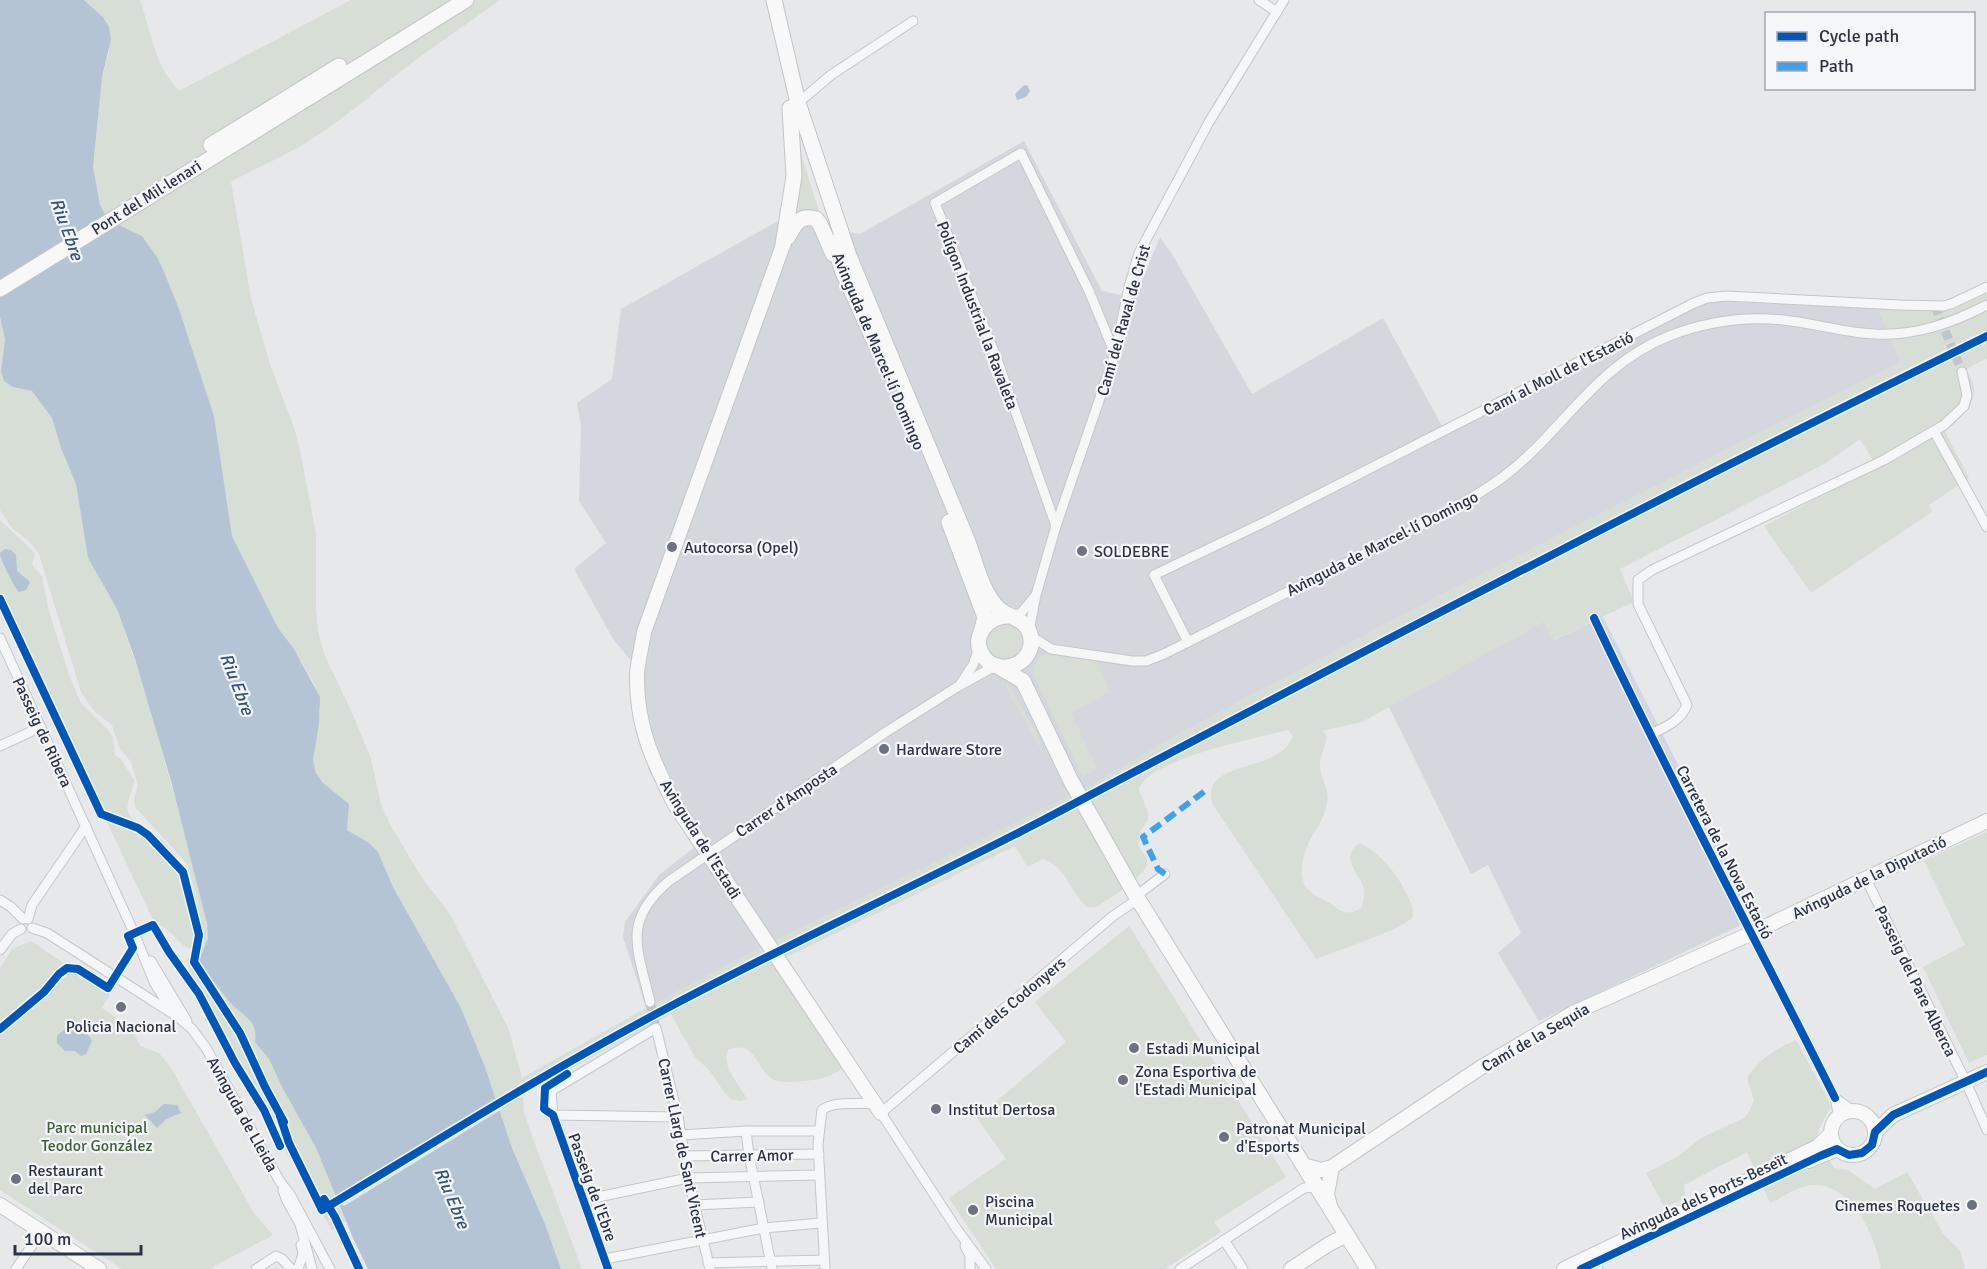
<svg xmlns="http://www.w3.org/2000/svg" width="1987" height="1269" font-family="Signika,sans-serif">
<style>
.built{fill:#d4d7dd}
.green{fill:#d6ded6}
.water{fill:#b4c4d5}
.pier{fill:#e6e8ea}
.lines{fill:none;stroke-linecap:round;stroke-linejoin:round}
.street-tunnel{stroke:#c1c4c9;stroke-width:9;stroke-dasharray:9 4.5;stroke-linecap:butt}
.street-casing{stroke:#c4c6c8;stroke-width:11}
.secondary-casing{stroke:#c4c6c8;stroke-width:16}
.primary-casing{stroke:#c2c5c8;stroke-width:17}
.street{stroke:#f5f6f7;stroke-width:9}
.secondary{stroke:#f8f8f8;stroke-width:14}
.primary{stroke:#f8f8f8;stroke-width:15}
.quiet{stroke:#3ea3ec;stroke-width:6;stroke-dasharray:12 6;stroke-linecap:butt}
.cycleway-casing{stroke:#f4f6f9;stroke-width:11}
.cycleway{stroke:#0057b8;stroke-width:8}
.poi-dot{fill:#6c737f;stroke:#f4f6f9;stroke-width:2}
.labels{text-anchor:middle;stroke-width:4.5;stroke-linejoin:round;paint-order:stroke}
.street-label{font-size:16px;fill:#2b3445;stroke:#f4f6f9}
.poi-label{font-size:16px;fill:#2b3445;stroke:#f4f6f9;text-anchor:start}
.park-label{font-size:16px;fill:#3f6138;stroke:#f4f6f9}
.water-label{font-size:18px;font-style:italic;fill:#34527a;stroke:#f4f6f9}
</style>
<rect width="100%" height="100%" fill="#e6e8ea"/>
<!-- built -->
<g class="built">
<polygon points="1024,141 1102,291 1135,298 1160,237 1175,259 1252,394 1383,318 1447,435 1709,301 1878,308 1900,362 1437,597 1179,734 1088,787 769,944 646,1008 623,937 625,922 659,875 696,846 649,771 644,745 633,716 632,662 613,639 574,569 606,543 579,501 581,426 577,403 612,379 621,309 778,221 860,234"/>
<polygon points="1603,617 1756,918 1539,1021 1498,953 1521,933 1488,865 1471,874 1389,707 1544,621 1554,640"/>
</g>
<!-- green -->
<g class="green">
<path d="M84,0H140C151,32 155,66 179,91L351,0H500C467,24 432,47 400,72C371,95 343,119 312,139C286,156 257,167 231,182L251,299L271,367L295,430L300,451L316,533V609L318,631L324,654L354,717L371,759L381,804L391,826L422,878L450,914L509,1030L522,1078L646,1008L769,944L1087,787L1179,734L1437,597L1900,362L1878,308L1950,311L1987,293V358L1966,369C1969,375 1973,381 1974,387C1976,405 1957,421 1945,432L1969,478L1929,505L1932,512L1811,593L1764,526L1877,467L1860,439L1826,463L1620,569L1634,602L1553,640L1544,622L1362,722L1322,731L1327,736C1326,745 1321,754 1320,763C1319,777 1330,789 1327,803C1323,829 1302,840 1302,871C1302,877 1303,884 1307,888C1313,896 1326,900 1334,906C1343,914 1351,915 1362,907C1363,901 1365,895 1364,889C1359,872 1338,857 1360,843C1379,853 1391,867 1402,885C1406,894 1415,906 1413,916C1410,927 1331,953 1316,959L1213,805C1197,758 1280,775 1293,736L1288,730C1260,737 1144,760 1139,790L1148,812V820L1141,830L1138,844C1140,850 1149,858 1147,865C1144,876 1107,901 1096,907H1087C1070,892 1066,866 1043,859L1027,867L1015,846L787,957L854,1062C846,1066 838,1072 829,1076C820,1080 783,1085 774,1080C754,1069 757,1039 728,1050C720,1064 740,1086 747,1099L740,1101L731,1099L724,1092L710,1071L694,1056L671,1014L523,1095L524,1112L532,1136L582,1269H561L545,1224L512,1148L485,1067L461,1008L393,887L378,852L347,830L348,804L323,783L316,773L313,761V748L320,711L315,685L294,649L278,628L232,536L214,416L179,309L142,236L119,225L107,216L100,205L93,167L102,77L109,52V27L103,17Z"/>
<polygon points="796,137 822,221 790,222"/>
<path d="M0,317L5,339L1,371L13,387L32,391L52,418L61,448L76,484L88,558L117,609L146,694L202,897L207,923L208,938L205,947L231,1003L245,1013L257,1033L256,1042L269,1059L282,1087L316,1148L346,1221L332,1230L285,1150L194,985L187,960L201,944L203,938C184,965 177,927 155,924L0,595V520L35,553L32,565L42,576L48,608L70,678L81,703L109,731L113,738L115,755L121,759L134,780C134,790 125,802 128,812C131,821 143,825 150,830C162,839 174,852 182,864C192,877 194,894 200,908L187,864L135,807L134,800L138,785L131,762L119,747L112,725L94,711L81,692L39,554L30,542L11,527L0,510Z"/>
<circle cx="1005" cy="642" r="19"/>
<path d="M1050,653L1097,658L1109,692L1071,713L1098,769L1082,777L1033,673C1032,660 1039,657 1050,653Z"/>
<polygon points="1007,683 1037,734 1044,755 1006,687"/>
<polygon points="1987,832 1987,1055 1969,1063 1923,967 1965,945 1924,861"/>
<polygon points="1129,926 1286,1177 1214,1222 1221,1232 1165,1269 996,1269 949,1198 1006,1159 977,1118 1066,1042 1035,1002"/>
<polygon points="31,941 110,995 102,1008 131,1027 140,1046 159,1053 171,1068 254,1213 273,1235 209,1269 122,1269 0,1190 0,968 12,949"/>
<path d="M1796,1040L1829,1101L1830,1108L1819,1129L1816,1139L1834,1168L1848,1170L1875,1189L1907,1172L1944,1235L1960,1250L1965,1269H1881C1877,1238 1851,1182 1813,1185C1797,1186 1784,1197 1770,1203L1747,1152L1684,1185L1685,1198L1665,1208L1646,1173L1677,1157L1701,1138L1744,1118L1749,1112L1754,1100L1747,1078C1758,1060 1777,1048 1796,1040Z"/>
</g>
<!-- water -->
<g class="water">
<path d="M0,0H84L103,17L109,27L111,39L102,77L93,167L100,205L107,217L119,225L142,236L158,259L164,272L179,309L214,416L232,536L278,628L294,649L320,697L319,724L313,760L316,773L323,783L349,804L347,830L369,843L378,852L393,887L461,1008L485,1067L512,1148L545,1224L561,1269H368L353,1238L316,1148L282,1087L269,1059L255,1042C259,1019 240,1015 228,1000C218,987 208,974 199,961L208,938L207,923L171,781L135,659L117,609L88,558L76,484L61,448L52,418L32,391L13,387L4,381L1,371L5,339L0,317Z"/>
<polygon points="1027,85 1030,91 1026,97 1017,100 1015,94 1023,86"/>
<path d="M5,549L11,550L16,555L17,571L30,582L26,590L19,592C14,587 0,559 0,553Z"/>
<path d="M66,1028C79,1027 86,1029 92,1041L86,1054L81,1056L75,1051H65L57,1043V1036Z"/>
<polygon points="164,1104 177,1105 181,1113 166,1119 157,1128 145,1115 155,1112"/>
</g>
<!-- pier -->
<polygon class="pier" points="501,1104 502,1109 344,1206 340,1203"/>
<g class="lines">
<!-- street-tunnel -->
<g class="street-tunnel">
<polyline points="1935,306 1962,372"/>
<polyline points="650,1002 656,1028"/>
</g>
<!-- street casing -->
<g class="street-casing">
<g id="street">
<polyline points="1259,0 1277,12"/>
<polyline points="798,103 831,75 913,21"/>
<polyline points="1934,431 1987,527"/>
<polyline points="1056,526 998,362 935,203 1021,153 1089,291 1115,354"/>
<polyline points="1012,616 1021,613 1035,596"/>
<path d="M1594,618C1670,780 1755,938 1835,1098L1839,1117"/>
<polyline points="1029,631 1036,595 1056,526 1115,354 1129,287 1139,253 1209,122 1284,0"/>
<path d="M1031,636L1051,649L1132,661H1146L1164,654C1230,621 1297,587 1364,554C1411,530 1460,508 1503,477C1563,432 1594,366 1669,336C1705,322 1745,316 1783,320C1814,323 1844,333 1875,334C1916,336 1952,323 1987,305"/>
<polyline points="0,638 134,933 155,984 171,1009"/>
<polyline points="1188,642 1154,575 1267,521 1694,303 1707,298 1726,296 1900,305 1943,306 1951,304 1987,287"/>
<polyline points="961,683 973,665 979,648"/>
<path d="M1649,735C1665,727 1680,722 1687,705L1638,604V580L1652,570L1884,460L1944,425L1964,406L1967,395L1962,372"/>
<polyline points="0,746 41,727"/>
<polyline points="1866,879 1966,1082 1987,1130"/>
<polyline points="1136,896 1165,874"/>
<polyline points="0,900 11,907 23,919"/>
<polyline points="28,919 32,905 86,826"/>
<polyline points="32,928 47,933 178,1017 192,1029 206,1048 279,1180 291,1196 330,1269"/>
<polyline points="0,950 12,934 21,929"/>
<polyline points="151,961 187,1021"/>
<path d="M650,1002C638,949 621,922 669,881L886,732L957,687L995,666"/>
<polyline points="1835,1098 1853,1111"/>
<polyline points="553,1115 678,1117"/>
<polyline points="746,1131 749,1155 772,1269"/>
<polyline points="681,1135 746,1131 819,1131"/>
<polyline points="684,1156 819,1154"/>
<polyline points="283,1190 287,1201 300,1224 312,1269"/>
<polyline points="584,1200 688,1178 819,1175"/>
<polyline points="694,1205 759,1202"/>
<polyline points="1224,1240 1243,1269"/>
<polyline points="965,1246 970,1256 970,1269"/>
<polyline points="605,1259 764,1228 821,1223"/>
<polyline points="1595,1262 1598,1269"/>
<polyline points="708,1263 824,1260"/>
<polyline points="16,1269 41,1232"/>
<polyline points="256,1269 276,1256 282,1259 291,1269"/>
<polyline points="298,1269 303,1254 301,1245"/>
<polyline points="608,1269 553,1115 551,1091 656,1028 678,1117 688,1178 710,1269"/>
<path d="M825,1269L818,1144L822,1110C835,1100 859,1105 874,1103"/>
<polyline points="986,1269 956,1228 881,1113 1113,916 1138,899"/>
<polyline points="1180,1269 1304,1188 1317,1187"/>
</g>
</g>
<!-- secondary casing -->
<g class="secondary-casing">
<g id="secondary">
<path d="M783,245L644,632C642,646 638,660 637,674C636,725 652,759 674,803L881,1113"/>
<circle cx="1853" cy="1133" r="22"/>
<polyline points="1875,1132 1893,1115 1987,1072"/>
<polyline points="1808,1161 1837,1149"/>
<polyline points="1303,1165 1321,1170 1332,1167 1480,1068 1573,1013 1752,933 1987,821"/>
<polyline points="0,1205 99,1269"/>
<polyline points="1330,1206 1327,1194 1332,1167"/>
<polyline points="1291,1269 1329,1244 1347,1235"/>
<polyline points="1564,1269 1817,1147 1831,1134"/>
</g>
</g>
<!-- primary casing -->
<g class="primary-casing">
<g id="primary">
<path d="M774,0L798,103L849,256L968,542C976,564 982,593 999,609C1010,618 1026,619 1030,634C1038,662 1000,680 983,656C970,637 988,615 1009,616"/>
<polyline points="211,145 339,66"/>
<path d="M788,237C795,224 800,214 816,219L820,224L833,254"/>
<polyline points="833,242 843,272 877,347"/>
<polyline points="783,245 794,176 790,108"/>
<polyline points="0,289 466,0"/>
<polyline points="949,522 985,617 982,629"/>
<polyline points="1001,668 1023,681 1071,781 1136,896 1368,1269"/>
</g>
</g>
<!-- street -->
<use href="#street" class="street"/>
<!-- secondary -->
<use href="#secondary" class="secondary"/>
<!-- primary -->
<use href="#primary" class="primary"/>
<!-- quiet -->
<polyline class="quiet" points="1165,874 1158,869 1143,837 1205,791"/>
<!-- cycleway casing -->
<g class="cycleway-casing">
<g id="cycleway">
<polyline points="0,599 101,814 138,828 148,835 183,872 199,935 194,962 240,1033 265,1087 284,1122"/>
<path d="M1594,618C1670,780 1755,938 1835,1098"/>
<polyline points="0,1029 44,992 59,974 67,968 78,969 108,988 133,948 128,936 153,925 169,952 199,994 235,1063 264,1110 280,1146"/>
<polyline points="567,1074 545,1088 544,1109 553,1115 608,1269"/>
<path d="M280,1116L289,1143L322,1210C438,1140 553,1068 673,1005C796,940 922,883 1045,819C1357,654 1670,492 1987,336"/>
<polyline points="324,1199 335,1217 359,1269"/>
<polyline points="1581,1269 1820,1156 1837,1149 1849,1155 1862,1153 1872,1145 1875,1132 1893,1115 1987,1072"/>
</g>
</g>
<!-- cycleway -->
<use href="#cycleway" class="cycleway"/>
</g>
<!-- markers -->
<g class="poi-dot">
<circle cx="672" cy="547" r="6"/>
<circle cx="1082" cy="551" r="6"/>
<circle cx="884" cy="749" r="6"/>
<circle cx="121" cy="1007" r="6"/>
<circle cx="1134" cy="1048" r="6"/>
<circle cx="1123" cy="1080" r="6"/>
<circle cx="936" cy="1109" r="6"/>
<circle cx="1224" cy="1137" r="6"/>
<circle cx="16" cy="1179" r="6"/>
<circle cx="1972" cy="1205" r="6"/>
<circle cx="973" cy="1210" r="6"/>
</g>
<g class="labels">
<!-- street labels -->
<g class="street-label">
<text transform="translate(146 197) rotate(-32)" y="6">Pont del Mil·lenari</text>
<text transform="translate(978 315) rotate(69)" y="6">Polígon Industrial la Ravaleta</text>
<text transform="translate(1123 320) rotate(-74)" y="6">Camí del Raval de Crist</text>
<text transform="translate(879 351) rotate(67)" y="6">Avinguda de Marcel·lí Domingo</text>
<text transform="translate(1558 373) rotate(-27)" y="6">Camí al Moll de l'Estació</text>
<text transform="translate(1382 543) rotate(-27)" y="6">Avinguda de Marcel·lí Domingo</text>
<text transform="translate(43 732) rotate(65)" y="6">Passeig de Ribera</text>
<text transform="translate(786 800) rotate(-34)" y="6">Carrer d'Amposta</text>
<text transform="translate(701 839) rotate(58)" y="6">Avinguda de l'Estadi</text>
<text transform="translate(1725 852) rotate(63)" y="6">Carretera de la Nova Estació</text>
<text transform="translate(1869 877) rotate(-26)" y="6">Avinguda de la Diputació</text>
<text transform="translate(1916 981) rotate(64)" y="6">Passeig del Pare Alberca</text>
<text transform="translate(1009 1005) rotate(-40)" y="6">Camí dels Codonyers</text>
<text transform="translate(1535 1037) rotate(-30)" y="6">Camí de la Sequia</text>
<text transform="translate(243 1114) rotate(61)" y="6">Avinguda de Lleida</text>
<text transform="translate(683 1148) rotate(78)" y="6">Carrer Llarg de Sant Vicent</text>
<text transform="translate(752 1155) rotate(-1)" y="6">Carrer Amor</text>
<text transform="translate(593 1187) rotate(70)" y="6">Passeig de l'Ebre</text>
<text transform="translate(1703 1196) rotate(-25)" y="6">Avinguda dels Ports-Beseït</text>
</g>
<!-- poi labels -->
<g class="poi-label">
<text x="684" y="553">Autocorsa (Opel)</text>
<text x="1094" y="557">SOLDEBRE</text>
<text x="896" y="755">Hardware Store</text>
<text x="121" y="1032" text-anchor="middle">Policia Nacional</text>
<text x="1146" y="1054">Estadi Municipal</text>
<text x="1135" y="1077">Zona Esportiva de<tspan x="1135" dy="18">l'Estadi Municipal</tspan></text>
<text x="948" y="1115">Institut Dertosa</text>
<text x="1236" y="1134">Patronat Municipal<tspan x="1236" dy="18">d'Esports</tspan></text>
<text x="28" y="1176">Restaurant<tspan x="28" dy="18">del Parc</tspan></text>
<text x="985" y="1207">Piscina<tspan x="985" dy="18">Municipal</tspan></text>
<text x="1960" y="1211" text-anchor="end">Cinemes Roquetes</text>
</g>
<!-- park labels -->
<g class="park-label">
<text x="97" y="1133">Parc municipal<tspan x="97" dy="18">Teodor González</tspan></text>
</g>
<!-- water labels -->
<g class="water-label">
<text transform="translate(67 229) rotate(70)" y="6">Riu Ebre</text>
<text transform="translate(237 684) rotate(69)" y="6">Riu Ebre</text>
<text transform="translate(452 1198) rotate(67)" y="6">Riu Ebre</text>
</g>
</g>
<!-- legend -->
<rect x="1765" y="12" width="210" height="78" fill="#f4f6f9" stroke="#a4a8b1" stroke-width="1.5"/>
<rect x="1777" y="32" width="30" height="9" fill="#0057b8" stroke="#a4a8b1" stroke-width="1.5"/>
<text x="1819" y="42" font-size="18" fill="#2b3445">Cycle path</text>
<rect x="1777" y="62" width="30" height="9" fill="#3ea3ec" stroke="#a4a8b1" stroke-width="1.5"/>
<text x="1819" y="72" font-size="18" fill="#2b3445">Path</text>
<!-- scale -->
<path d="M15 1245v9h126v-9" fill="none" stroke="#2b3445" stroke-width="3"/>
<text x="24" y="1245" font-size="18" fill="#2b3445" stroke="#f4f6f9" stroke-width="4.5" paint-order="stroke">100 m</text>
</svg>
